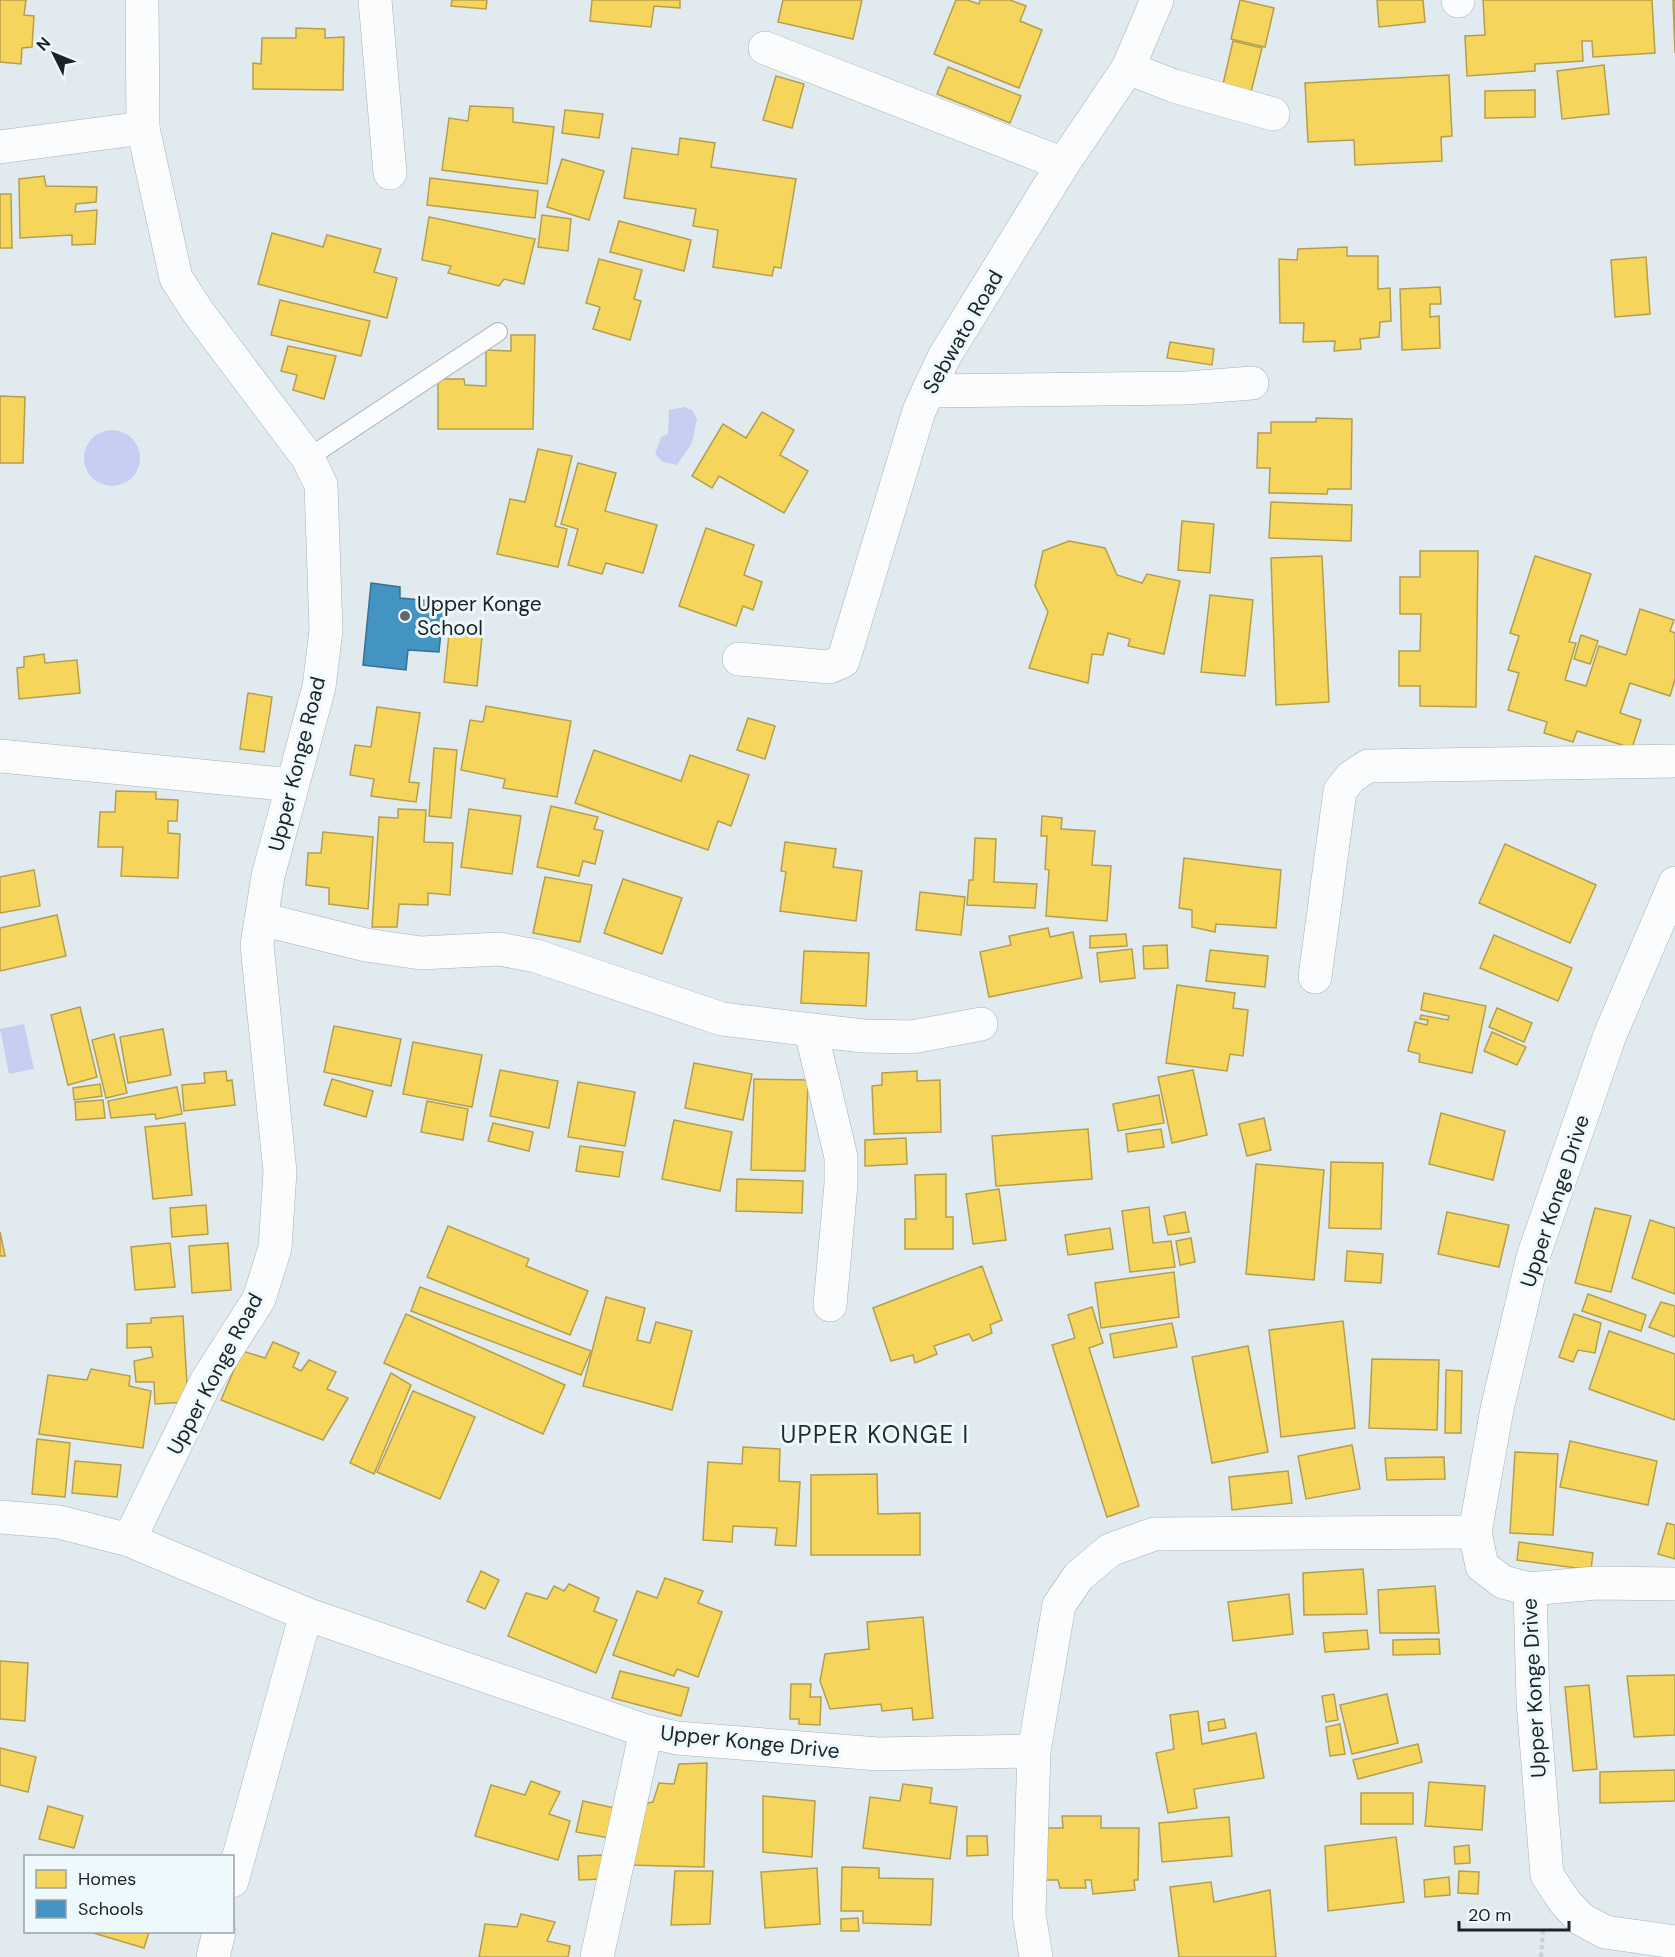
<svg xmlns="http://www.w3.org/2000/svg" width="1675" height="1957" font-family="'DM Sans',sans-serif">
<style>
.water{fill:#c6cff1}
.homes{fill:#f6d55c;stroke:#b59f4c;stroke-width:1.5}
.schools{fill:#4393c3;stroke:#377194;stroke-width:1.5}
.lines{fill:none;stroke-linecap:round;stroke-linejoin:round}
.service-casing{stroke:#a9b1b5;stroke-width:20}
.minor-casing{stroke:#a9b1b5;stroke-width:34}
.path{stroke:#cdcfd0;stroke-width:4;stroke-dasharray:4.5 3;stroke-linecap:butt}
.service{stroke:#fafcfd;stroke-width:18}
.minor{stroke:#fafcfd;stroke-width:33}
.poi-dot{fill:#61686c;stroke:#eef9fe;stroke-width:2}
.labels{text-anchor:middle;stroke-width:6;stroke-linejoin:round;paint-order:stroke}
.street-label{font-size:21px;fill:#1c2225;stroke:#eef9fe}
.poi-label{font-size:21px;fill:#1c2225;stroke:#eef9fe;text-anchor:start}
.quarter-label{font-size:24px;letter-spacing:1.5px;fill:#1e2c32;stroke:#eef9fe}
</style>
<rect width="100%" height="100%" fill="#e1ebef"/>
<!-- water -->
<g class="water">
<polygon points="684,407 692,410 697,419 692,443 677,465 663,462 655,454 661,437 668,434 669,410"/>
<circle cx="112" cy="458" r="28"/>
<polygon points="24,1024 34,1069 9,1074 0,1029"/>
</g>
<!-- homes -->
<g class="homes">
<polygon points="0,0 26,0 24,15 34,16 32,47 22,48 21,64 0,62"/>
<polygon points="452,0 487,0 486,9 451,6"/>
<polygon points="592,0 680,0 680,8 654,6 651,27 590,21"/>
<polygon points="783,0 862,0 853,39 778,22"/>
<polygon points="956,0 967,0 979,4 980,0 1010,0 1026,6 1020,21 1042,30 1019,88 934,54"/>
<polygon points="1240,0 1274,8 1265,47 1231,39"/>
<polygon points="1377,0 1423,0 1425,22 1379,27"/>
<polygon points="1483,0 1652,0 1655,53 1593,57 1592,41 1582,41 1583,61 1535,64 1535,71 1467,76 1465,36 1485,35"/>
<polygon points="1673,0 1675,0 1675,53"/>
<polygon points="296,28 325,29 325,38 344,37 343,90 253,89 253,63 261,64 262,38 296,38"/>
<polygon points="1233,41 1262,48 1248,104 1220,97"/>
<polygon points="1604,65 1609,114 1562,119 1557,71"/>
<polygon points="948,67 1021,96 1010,123 937,94"/>
<polygon points="1449,75 1452,136 1441,137 1442,161 1355,165 1354,140 1308,142 1305,83"/>
<polygon points="776,76 804,84 792,128 763,120"/>
<polygon points="1535,90 1535,117 1485,118 1485,91"/>
<polygon points="470,106 513,108 513,122 554,127 547,184 442,170 449,118 468,121"/>
<polygon points="565,110 603,114 599,138 562,133"/>
<polygon points="680,138 715,143 711,167 796,179 781,268 774,267 772,276 713,267 718,230 693,226 696,209 624,198 632,148 678,155"/>
<polygon points="562,159 604,171 589,220 547,207"/>
<polygon points="44,176 46,186 97,187 96,202 76,204 75,212 97,210 95,244 72,245 72,235 20,238 19,179"/>
<polygon points="430,178 538,191 535,218 427,205"/>
<polygon points="0,194 11,194 12,248 0,248"/>
<polygon points="542,215 571,219 568,251 538,247"/>
<polygon points="429,217 535,239 524,284 504,279 499,286 448,273 451,266 422,260"/>
<polygon points="619,221 691,240 684,271 610,252"/>
<polygon points="272,233 323,247 327,235 381,249 374,272 397,278 387,318 258,284"/>
<polygon points="1347,247 1347,256 1378,256 1378,289 1390,288 1391,321 1380,322 1379,337 1360,339 1361,349 1334,351 1335,341 1303,342 1304,323 1280,323 1279,259 1297,260 1298,249"/>
<polygon points="1646,257 1650,314 1615,317 1611,260"/>
<polygon points="599,259 642,270 634,299 641,301 630,340 593,329 600,307 586,303"/>
<polygon points="1440,287 1441,304 1430,304 1430,317 1439,316 1440,348 1402,350 1400,289"/>
<polygon points="280,300 370,321 361,356 271,335"/>
<polygon points="511,335 535,335 533,429 438,429 438,379 464,379 465,385 486,386 486,350 511,351"/>
<polygon points="1170,342 1214,349 1212,365 1167,358"/>
<polygon points="288,346 336,356 324,399 293,390 297,375 281,371"/>
<polygon points="0,396 25,397 23,463 0,463"/>
<polygon points="762,412 794,430 780,455 808,471 784,513 719,476 712,488 692,476 723,424 746,438"/>
<polygon points="1316,418 1352,419 1351,489 1328,489 1327,494 1269,493 1270,468 1257,468 1258,433 1271,433 1271,422 1316,422"/>
<polygon points="538,449 572,456 555,526 567,529 558,567 497,554 510,499 525,502"/>
<polygon points="578,463 616,473 605,511 657,525 643,573 606,563 602,574 568,565 578,529 561,524"/>
<polygon points="1271,502 1352,505 1351,541 1269,538"/>
<polygon points="1182,521 1214,524 1210,573 1178,570"/>
<polygon points="706,528 754,545 744,575 762,582 753,610 743,606 736,626 679,606"/>
<polygon points="1069,541 1105,548 1117,575 1142,583 1147,574 1180,581 1164,654 1128,646 1130,639 1108,633 1103,655 1092,654 1088,683 1029,668 1048,612 1035,586 1043,551"/>
<polygon points="1420,551 1478,551 1476,707 1420,706 1420,686 1399,686 1399,651 1420,651 1421,614 1400,614 1400,577 1420,577"/>
<polygon points="1322,556 1329,702 1276,705 1271,558"/>
<polygon points="1535,556 1591,574 1569,642 1576,643 1565,680 1586,686 1599,646 1626,655 1640,609 1674,620 1670,631 1675,633 1675,679 1670,696 1630,683 1620,713 1641,720 1632,748 1577,731 1573,742 1544,733 1547,722 1508,710 1519,673 1508,670 1519,636 1510,633"/>
<polygon points="1210,595 1253,600 1245,676 1201,672"/>
<polygon points="450,624 483,627 477,686 444,682"/>
<polygon points="1581,635 1598,641 1590,664 1574,659"/>
<polygon points="44,654 45,663 77,660 80,693 19,699 17,668 24,667 24,657"/>
<polygon points="248,693 272,697 264,752 240,749"/>
<polygon points="486,706 571,721 557,797 503,788 505,779 461,770 470,720 483,722"/>
<polygon points="377,707 420,713 409,782 419,783 416,802 371,796 374,779 350,775 355,745 371,747"/>
<polygon points="748,718 775,726 765,759 737,750"/>
<polygon points="434,748 457,750 451,818 429,816"/>
<polygon points="594,750 681,781 690,755 749,775 731,826 718,821 708,850 575,803"/>
<polygon points="116,791 156,792 156,799 178,800 177,821 168,821 168,833 180,834 178,878 121,876 123,847 98,847 100,812 115,812"/>
<polygon points="551,806 598,817 594,829 603,831 595,864 583,861 579,876 537,867"/>
<polygon points="398,809 426,810 424,842 453,843 450,895 428,893 428,905 399,904 397,927 372,927 379,817 398,818"/>
<polygon points="469,809 521,816 512,874 461,867"/>
<polygon points="1042,816 1062,818 1061,829 1095,831 1092,865 1111,866 1107,921 1046,916 1049,870 1045,869 1047,836 1041,836"/>
<polygon points="323,832 373,837 368,909 329,904 329,888 306,885 308,853 321,853"/>
<polygon points="975,838 996,839 994,882 1037,884 1035,908 967,905 969,880 973,880"/>
<polygon points="785,842 836,849 833,867 862,871 856,921 780,911 786,872 781,871"/>
<polygon points="1505,844 1596,885 1570,943 1479,903"/>
<polygon points="1184,858 1281,870 1276,928 1216,924 1215,932 1192,927 1192,910 1179,908"/>
<polygon points="34,870 40,906 0,913 0,877"/>
<polygon points="545,877 592,885 580,942 533,933"/>
<polygon points="623,879 682,898 662,954 604,933"/>
<polygon points="920,892 965,897 961,935 916,930"/>
<polygon points="57,915 66,956 0,971 0,928"/>
<polygon points="1048,928 1050,937 1073,932 1082,978 989,997 980,952 1011,945 1009,936"/>
<polygon points="1126,934 1127,946 1090,948 1090,936"/>
<polygon points="1494,935 1572,968 1558,1001 1480,968"/>
<polygon points="1167,945 1168,968 1144,969 1143,946"/>
<polygon points="1132,949 1135,978 1100,982 1097,953"/>
<polygon points="1210,950 1268,956 1265,987 1206,981"/>
<polygon points="804,951 869,953 866,1006 801,1003"/>
<polygon points="1177,985 1235,993 1233,1008 1248,1010 1243,1056 1230,1054 1227,1071 1166,1063"/>
<polygon points="1424,993 1486,1006 1472,1073 1419,1062 1420,1054 1408,1051 1415,1022 1427,1025 1428,1020 1420,1019 1421,1015 1448,1020 1449,1016 1421,1010"/>
<polygon points="80,1007 97,1077 68,1085 51,1015"/>
<polygon points="1497,1008 1532,1023 1524,1042 1489,1027"/>
<polygon points="334,1026 401,1039 391,1086 324,1072"/>
<polygon points="163,1029 171,1075 128,1083 120,1037"/>
<polygon points="1492,1032 1526,1047 1517,1065 1484,1051"/>
<polygon points="114,1034 127,1093 106,1098 92,1040"/>
<polygon points="413,1042 482,1055 472,1107 403,1094"/>
<polygon points="694,1063 752,1074 743,1120 685,1108"/>
<polygon points="500,1070 558,1081 549,1128 490,1116"/>
<polygon points="1193,1070 1207,1135 1172,1143 1158,1077"/>
<polygon points="226,1071 227,1081 232,1080 235,1105 184,1111 182,1085 205,1083 204,1073"/>
<polygon points="917,1071 917,1081 940,1080 941,1132 874,1134 872,1086 882,1085 882,1073"/>
<polygon points="332,1079 373,1091 366,1117 324,1105"/>
<polygon points="754,1079 808,1080 805,1171 751,1170"/>
<polygon points="578,1082 635,1092 625,1146 568,1137"/>
<polygon points="100,1084 102,1096 74,1100 73,1088"/>
<polygon points="177,1087 182,1114 156,1119 155,1114 111,1118 108,1101"/>
<polygon points="1159,1095 1164,1123 1118,1131 1113,1104"/>
<polygon points="103,1100 105,1118 76,1120 75,1102"/>
<polygon points="427,1101 468,1109 463,1140 421,1132"/>
<polygon points="1441,1113 1505,1131 1493,1180 1429,1164"/>
<polygon points="1264,1118 1271,1150 1247,1156 1239,1124"/>
<polygon points="674,1120 732,1132 720,1191 662,1179"/>
<polygon points="185,1123 192,1195 153,1199 145,1127"/>
<polygon points="493,1123 533,1132 529,1151 488,1141"/>
<polygon points="1088,1129 1092,1179 996,1186 992,1136"/>
<polygon points="1161,1129 1164,1147 1128,1152 1126,1134"/>
<polygon points="906,1138 907,1164 865,1166 865,1140"/>
<polygon points="580,1146 623,1152 619,1177 576,1171"/>
<polygon points="1331,1162 1383,1163 1381,1229 1329,1228"/>
<polygon points="1256,1164 1324,1170 1314,1280 1246,1274"/>
<polygon points="946,1174 946,1217 953,1217 953,1249 905,1249 905,1219 916,1219 915,1175"/>
<polygon points="737,1179 803,1181 802,1213 736,1211"/>
<polygon points="999,1189 1006,1240 973,1244 966,1194"/>
<polygon points="206,1205 208,1234 172,1237 170,1208"/>
<polygon points="1149,1207 1153,1243 1171,1241 1175,1267 1130,1272 1122,1211"/>
<polygon points="1595,1208 1631,1216 1611,1292 1575,1283"/>
<polygon points="1185,1212 1189,1232 1168,1235 1164,1216"/>
<polygon points="1447,1212 1509,1225 1499,1267 1438,1254"/>
<polygon points="1650,1220 1675,1228 1675,1294 1632,1278"/>
<polygon points="448,1226 529,1259 526,1266 588,1291 570,1335 427,1277"/>
<polygon points="1110,1228 1113,1249 1068,1255 1065,1235"/>
<polygon points="0,1232 5,1256 0,1256"/>
<polygon points="1191,1238 1195,1262 1180,1265 1176,1241"/>
<polygon points="170,1243 175,1287 135,1290 131,1247"/>
<polygon points="228,1243 231,1290 192,1293 189,1246"/>
<polygon points="1347,1251 1383,1254 1381,1283 1345,1281"/>
<polygon points="982,1266 1002,1320 990,1325 992,1333 973,1341 969,1334 934,1346 937,1354 915,1363 913,1355 891,1361 873,1308"/>
<polygon points="1174,1272 1179,1317 1101,1328 1095,1283"/>
<polygon points="420,1287 591,1351 581,1375 411,1311"/>
<polygon points="1588,1294 1646,1315 1641,1331 1582,1311"/>
<polygon points="606,1297 645,1308 637,1340 650,1343 656,1322 692,1331 672,1410 583,1386"/>
<polygon points="1661,1302 1675,1306 1675,1337 1649,1327"/>
<polygon points="1092,1307 1103,1343 1089,1348 1139,1506 1107,1517 1052,1345 1075,1338 1068,1315"/>
<polygon points="406,1314 565,1385 543,1434 384,1363"/>
<polygon points="1574,1314 1601,1323 1595,1353 1578,1350 1573,1362 1559,1357"/>
<polygon points="183,1316 188,1402 155,1404 154,1382 136,1382 134,1361 153,1357 151,1347 127,1348 127,1324 151,1323 151,1318"/>
<polygon points="1343,1321 1355,1428 1281,1437 1269,1330"/>
<polygon points="1172,1323 1177,1347 1114,1358 1110,1334"/>
<polygon points="1609,1331 1675,1354 1675,1420 1589,1389"/>
<polygon points="273,1342 299,1353 293,1367 301,1371 309,1360 336,1372 327,1389 348,1398 323,1440 221,1400 242,1351 265,1358"/>
<polygon points="1248,1346 1268,1452 1212,1463 1192,1357"/>
<polygon points="1372,1359 1439,1360 1437,1430 1369,1428"/>
<polygon points="91,1369 130,1376 129,1386 151,1391 143,1448 39,1434 48,1375 87,1380"/>
<polygon points="1446,1370 1462,1371 1461,1433 1445,1433"/>
<polygon points="391,1373 411,1385 374,1474 350,1463"/>
<polygon points="413,1391 475,1417 440,1499 377,1472"/>
<polygon points="37,1439 70,1443 65,1497 32,1494"/>
<polygon points="1570,1441 1657,1461 1648,1505 1560,1487"/>
<polygon points="1352,1445 1360,1489 1306,1499 1298,1456"/>
<polygon points="743,1447 780,1449 779,1481 800,1482 796,1546 775,1545 777,1528 733,1526 732,1542 703,1540 708,1462 742,1464"/>
<polygon points="1515,1452 1558,1454 1553,1535 1510,1533"/>
<polygon points="1444,1457 1445,1479 1387,1480 1385,1458"/>
<polygon points="75,1461 121,1465 117,1497 72,1493"/>
<polygon points="1288,1471 1292,1503 1232,1510 1229,1477"/>
<polygon points="877,1474 878,1514 920,1513 920,1555 811,1555 811,1475"/>
<polygon points="1667,1523 1675,1525 1675,1559 1658,1554"/>
<polygon points="1519,1542 1593,1553 1591,1570 1517,1560"/>
<polygon points="1363,1569 1367,1614 1304,1615 1303,1573"/>
<polygon points="481,1571 499,1580 485,1609 467,1601"/>
<polygon points="665,1578 703,1591 698,1603 722,1612 698,1677 677,1669 674,1676 613,1655 637,1591 657,1598"/>
<polygon points="569,1584 599,1598 594,1611 617,1620 596,1673 508,1636 526,1593 547,1599 554,1586 564,1591"/>
<polygon points="1435,1586 1439,1633 1380,1633 1378,1590"/>
<polygon points="1289,1594 1293,1634 1233,1641 1228,1602"/>
<polygon points="923,1617 933,1718 913,1720 912,1708 882,1711 881,1704 830,1709 820,1681 825,1654 869,1649 867,1622"/>
<polygon points="1367,1630 1369,1649 1325,1652 1323,1633"/>
<polygon points="1439,1639 1440,1654 1393,1655 1393,1640"/>
<polygon points="0,1661 28,1663 25,1721 0,1719"/>
<polygon points="620,1671 689,1688 681,1716 612,1698"/>
<polygon points="1675,1675 1675,1735 1634,1737 1627,1676"/>
<polygon points="791,1684 811,1684 810,1697 821,1697 820,1725 799,1724 799,1719 790,1719"/>
<polygon points="1589,1685 1597,1769 1573,1771 1565,1687"/>
<polygon points="1334,1694 1338,1720 1326,1722 1322,1696"/>
<polygon points="1387,1694 1398,1743 1352,1754 1340,1705"/>
<polygon points="1198,1711 1202,1744 1256,1733 1264,1778 1194,1789 1197,1808 1168,1813 1156,1753 1174,1749 1170,1715"/>
<polygon points="1224,1719 1226,1728 1209,1731 1208,1722"/>
<polygon points="1340,1724 1345,1754 1330,1756 1326,1727"/>
<polygon points="1418,1744 1422,1762 1358,1779 1353,1760"/>
<polygon points="0,1748 36,1757 28,1792 0,1785"/>
<polygon points="707,1763 704,1867 629,1865 637,1805 653,1802 659,1783 674,1784 679,1764"/>
<polygon points="1675,1770 1675,1801 1600,1803 1600,1772"/>
<polygon points="531,1781 560,1792 549,1814 570,1821 558,1860 475,1836 491,1785 525,1795"/>
<polygon points="1429,1782 1485,1786 1482,1830 1425,1826"/>
<polygon points="903,1784 932,1788 930,1803 957,1807 950,1859 863,1848 870,1797 900,1801"/>
<rect x="1361" y="1793" width="52" height="31"/>
<polygon points="763,1796 815,1801 812,1857 763,1852"/>
<polygon points="583,1801 615,1808 609,1838 576,1832"/>
<polygon points="48,1806 83,1816 74,1848 39,1839"/>
<polygon points="1062,1816 1101,1816 1101,1828 1139,1828 1138,1880 1134,1880 1135,1890 1093,1894 1091,1880 1085,1880 1086,1888 1060,1888 1058,1880 1045,1880 1046,1828 1063,1828"/>
<polygon points="1229,1817 1232,1856 1162,1862 1159,1823"/>
<polygon points="967,1836 987,1836 988,1855 967,1856"/>
<polygon points="1396,1837 1404,1902 1328,1911 1325,1846"/>
<polygon points="1469,1845 1470,1863 1455,1864 1454,1847"/>
<polygon points="603,1855 603,1879 579,1880 578,1856"/>
<polygon points="842,1867 879,1868 879,1878 933,1879 931,1925 863,1923 863,1911 841,1911"/>
<polygon points="817,1868 820,1924 765,1928 761,1872"/>
<polygon points="675,1871 713,1871 710,1924 671,1925"/>
<polygon points="1459,1871 1479,1872 1478,1894 1458,1893"/>
<polygon points="1449,1877 1450,1895 1425,1897 1424,1880"/>
<polygon points="1211,1882 1214,1902 1270,1890 1276,1957 1179,1957 1170,1887"/>
<polygon points="521,1914 555,1922 547,1941 570,1946 568,1957 479,1957 485,1924 517,1927"/>
<polygon points="858,1918 859,1931 841,1931 841,1919"/>
<polygon points="90,1932 149,1932 144,1948"/>
</g>
<!-- schools -->
<polygon class="schools" points="371,583 400,587 400,598 444,602 439,652 408,650 406,670 363,665"/>
<g class="lines">
<!-- service casing -->
<g class="service-casing">
<polyline id="service" points="308,458 498,332"/>
</g>
<!-- minor casing -->
<g class="minor-casing">
<g id="minor">
<polyline points="375,0 390,173"/>
<polyline points="1458,1 1458,0"/>
<polyline points="765,48 1063,164"/>
<polyline points="1128,68 1174,86 1273,114"/>
<polyline points="0,147 143,128"/>
<polyline points="928,391 1187,388 1252,383"/>
<polyline points="739,659 829,667 843,661 919,411 944,357 1063,164 1128,68 1157,0"/>
<polyline points="0,756 292,785"/>
<polyline points="1675,883 1610,1035 1533,1257 1497,1409 1475,1532 1482,1566 1503,1582 1530,1589 1533,1701 1547,1875 1565,1902 1581,1919 1605,1932 1675,1942"/>
<polyline points="261,919 366,945 421,953 499,949 536,956 722,1019 863,1036 912,1037 981,1024"/>
<polyline points="1315,977 1340,791 1351,777 1368,766 1675,761"/>
<polyline points="811,1031 841,1157 841,1184 830,1305"/>
<polyline points="0,1517 59,1522 129,1540 306,1614 646,1731 677,1738 878,1754 1034,1751"/>
<polyline points="129,1540 206,1382 259,1299 275,1248 280,1172 257,945 268,876 319,687 326,630 321,485 308,458 198,312 176,278 143,128 142,0"/>
<polyline points="1530,1589 1596,1583 1675,1584"/>
<polyline points="232,1881 306,1614"/>
<polyline points="213,1957 219,1932"/>
<polyline points="597,1957 646,1731"/>
<polyline points="1036,1957 1029,1914 1034,1751 1059,1605 1079,1576 1110,1550 1154,1534 1475,1532"/>
</g>
</g>
<!-- path -->
<polyline class="path" points="1541,1957 1543,1931"/>
<!-- service -->
<use href="#service" class="service"/>
<!-- minor -->
<use href="#minor" class="minor"/>
</g>
<!-- markers -->
<circle class="poi-dot" cx="405" cy="616" r="6"/>
<g class="labels">
<!-- street labels -->
<g class="street-label">
<text transform="translate(963 332) rotate(-60)" y="7">Sebwato Road</text>
<text transform="translate(297 764) rotate(-76)" y="7">Upper Konge Road</text>
<text transform="translate(1555 1201) rotate(-72)" y="7">Upper Konge Drive</text>
<text transform="translate(215 1374) rotate(-62)" y="7">Upper Konge Road</text>
<text transform="translate(1534 1688) rotate(-93)" y="7">Upper Konge Drive</text>
<text transform="translate(750 1742) rotate(6)" y="7">Upper Konge Drive</text>
</g>
<!-- poi labels -->
<g class="poi-label">
<text x="417" y="611">Upper Konge<tspan x="417" dy="24">School</tspan></text>
</g>
<!-- quarter labels -->
<g class="quarter-label">
<text x="875" y="1443">UPPER KONGE I</text>
</g>
</g>
<!-- legend -->
<rect x="24" y="1855" width="210" height="78" fill="#eef9fe" stroke="#9aa3a7" stroke-width="1.5"/>
<rect x="36" y="1870" width="30" height="18" fill="#f6d55c" stroke="#9aa3a7" stroke-width="1.5"/>
<text x="78" y="1885" font-size="18" fill="#1c2225">Homes</text>
<rect x="36" y="1900" width="30" height="18" fill="#4393c3" stroke="#9aa3a7" stroke-width="1.5"/>
<text x="78" y="1915" font-size="18" fill="#1c2225">Schools</text>
<!-- north arrow -->
<g transform="translate(54 54) rotate(313)" stroke="#eef9fe" stroke-width="4.5" paint-order="stroke">
<path d="M0-4.5L10 22L0 15L-10 22Z" fill="#1c2225"/>
<text y="-9" font-size="16" font-weight="bold" text-anchor="middle" fill="#1c2225">N</text>
</g>
<!-- scale -->
<path d="M1459 1921v9h110v-9" fill="none" stroke="#1c2225" stroke-width="3"/>
<text x="1468" y="1921" font-size="18" fill="#1c2225" stroke="#eef9fe" stroke-width="4.5" paint-order="stroke">20 m</text>
</svg>
